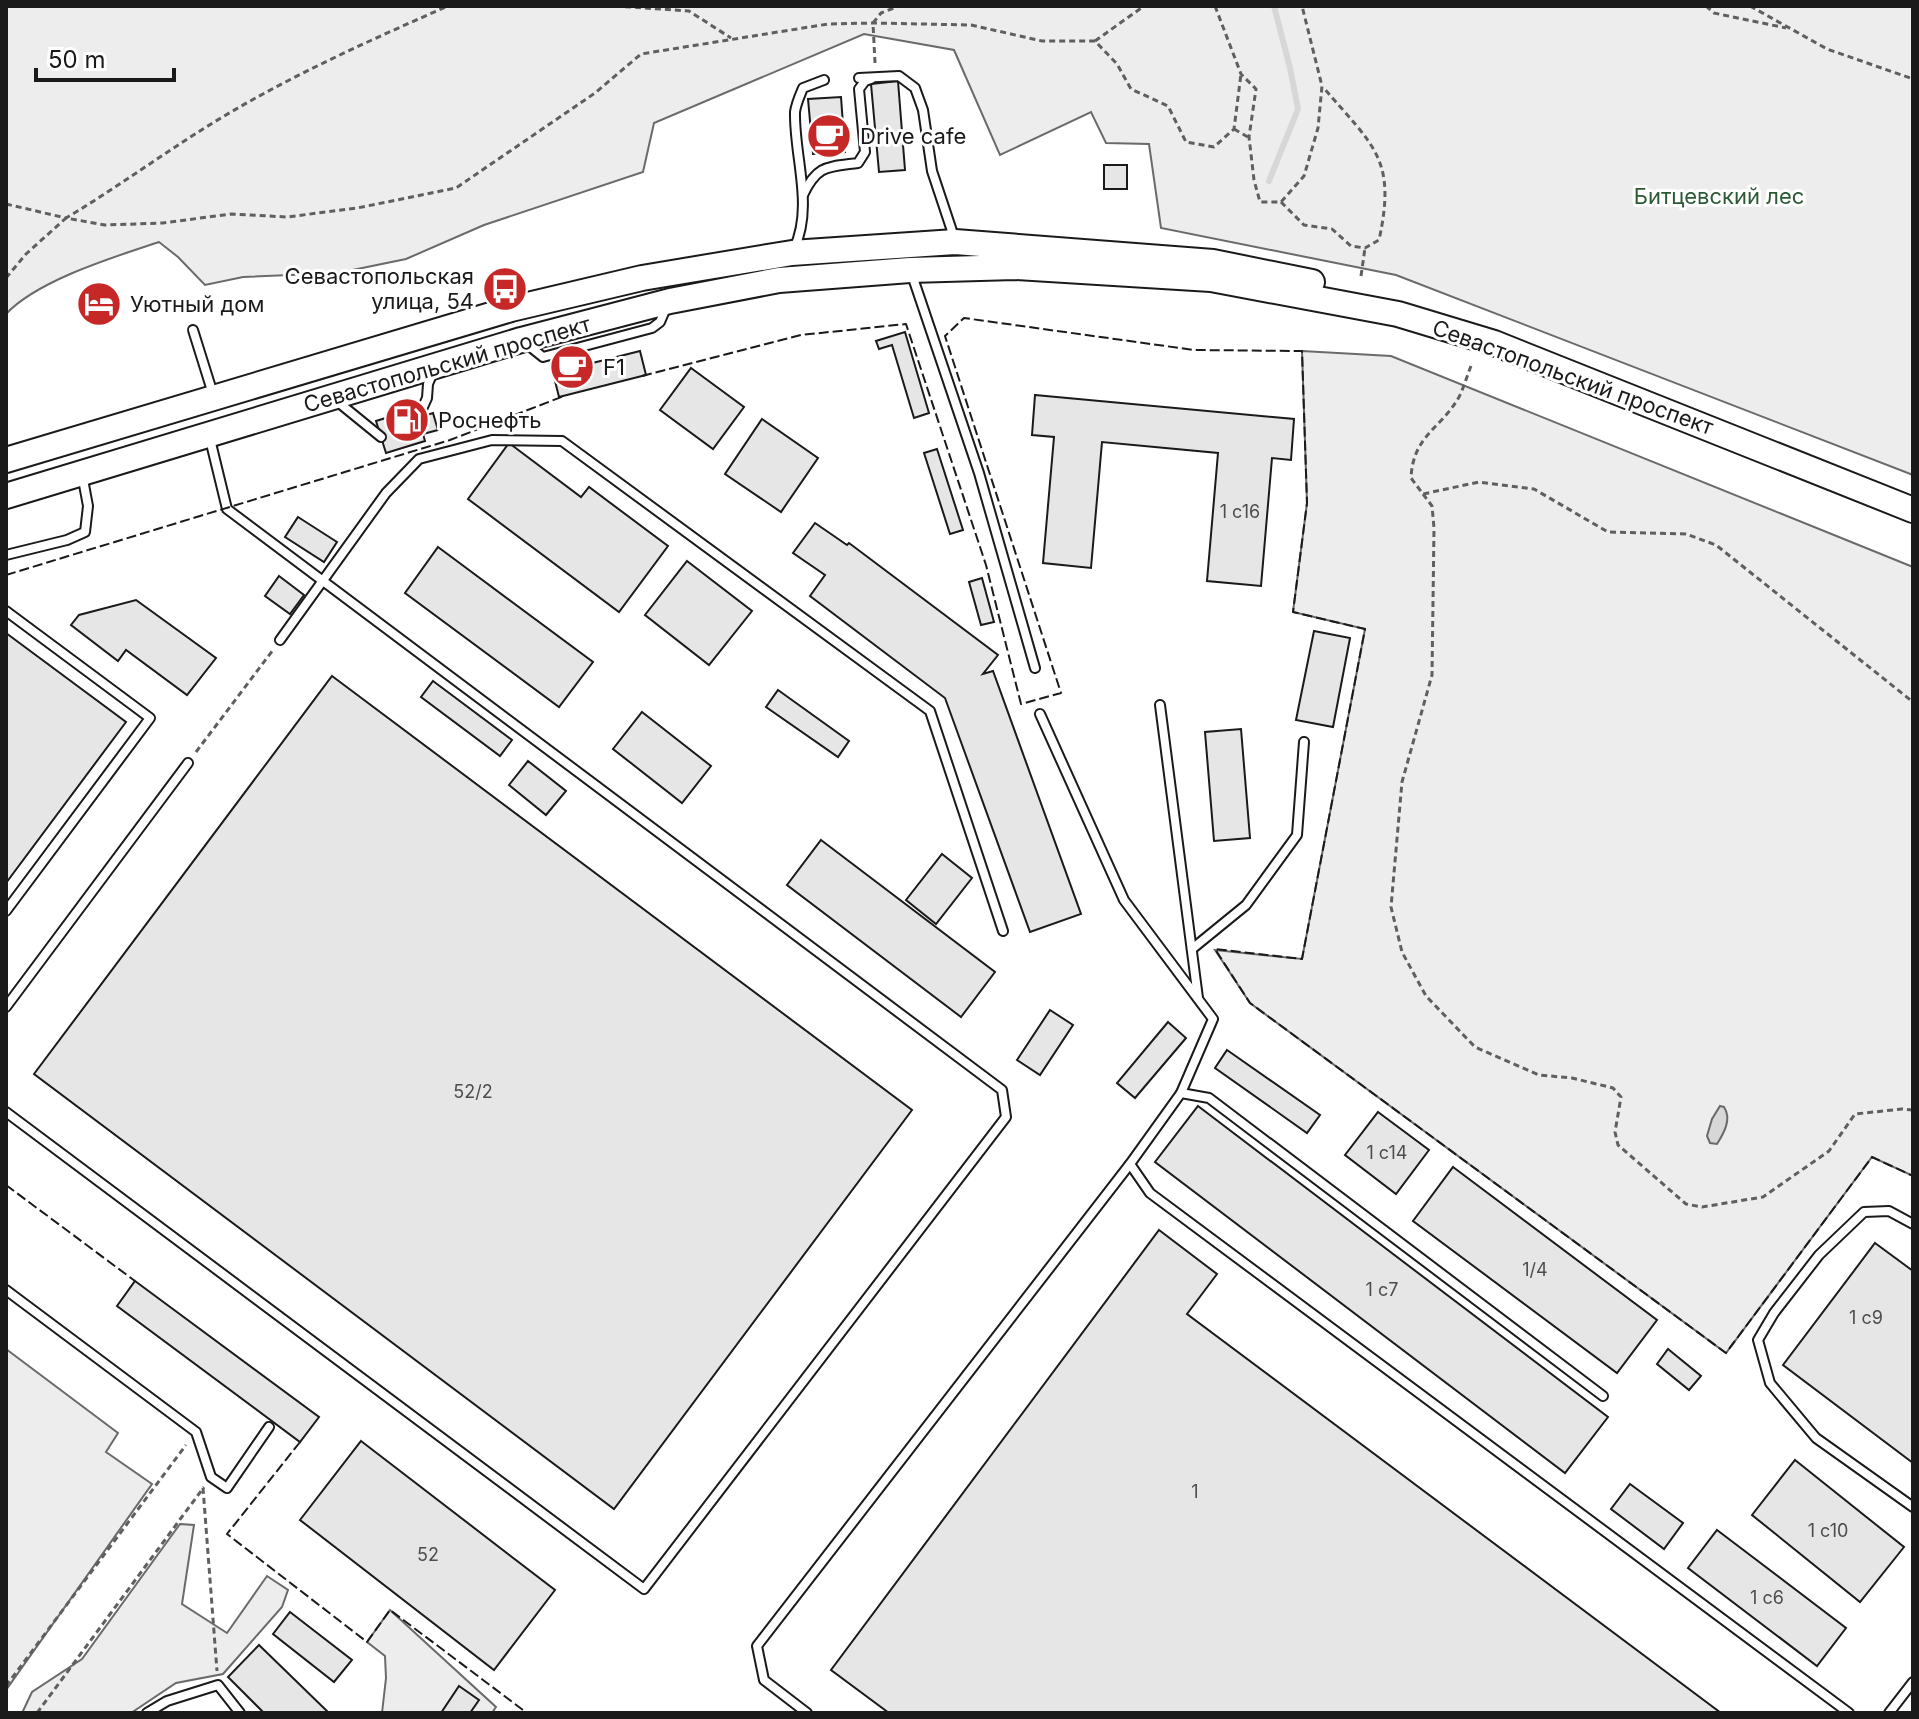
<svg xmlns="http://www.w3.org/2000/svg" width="1919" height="1719" font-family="Inter,sans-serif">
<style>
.green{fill:#ededed;stroke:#6a6a6a;stroke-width:2}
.water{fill:#d7d7d7;stroke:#6a6a6a;stroke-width:2}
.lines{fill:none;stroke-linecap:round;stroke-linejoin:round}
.stream{stroke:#d7d7d7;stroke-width:6}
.building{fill:#e6e6e6;stroke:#1a1a1a;stroke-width:2}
.lane-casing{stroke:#1a1a1a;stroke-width:12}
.secondary-casing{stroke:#1a1a1a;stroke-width:28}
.path{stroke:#5f5f5f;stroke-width:3;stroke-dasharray:6 4;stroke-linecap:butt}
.lane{stroke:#fff;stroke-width:8}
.secondary{stroke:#fff;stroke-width:24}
.fence{stroke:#1a1a1a;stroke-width:2;stroke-dasharray:10 4;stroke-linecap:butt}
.labels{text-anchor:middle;stroke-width:6;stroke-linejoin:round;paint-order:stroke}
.number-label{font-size:18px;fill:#4d4d4d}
.poi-label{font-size:22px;fill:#1a1a1a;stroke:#fff;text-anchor:start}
.park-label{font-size:22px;fill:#2b5a34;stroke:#fff}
.street-label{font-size:22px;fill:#1a1a1a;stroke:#fff}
</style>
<rect width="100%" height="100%" fill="#fff"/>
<!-- green -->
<g class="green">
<path d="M6,6H1913V475L1396,275L1161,228L1149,144L1106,143L1091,112L1000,155L954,50L864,34L654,123L643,172L484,225L406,259L338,273L243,277L205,285L178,257L159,242C114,257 38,280 6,314Z"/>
<polygon points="1302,351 1391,356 1913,567 1913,1176 1872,1157 1726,1353 1250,1003 1215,950 1302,959 1365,629 1293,612 1307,503"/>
<polygon points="6,1349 118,1433 106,1452 152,1484 6,1690"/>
<polygon points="180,1524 194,1525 182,1604 227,1633 267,1576 288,1590 282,1607 223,1674 176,1683 131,1713 22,1713 32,1692 82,1659"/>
<polygon points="390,1610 496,1707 492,1713 382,1713 386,1678 385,1656 367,1642"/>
</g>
<!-- water -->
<path class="water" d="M1720,1106L1724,1107C1732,1119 1724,1133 1717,1144L1710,1143L1707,1136L1712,1119Z"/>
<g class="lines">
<!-- stream -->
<polyline class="stream" points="1269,181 1298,109 1290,68 1274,6"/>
</g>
<!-- building -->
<g class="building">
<polygon points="898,81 905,170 879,172 871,84"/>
<polygon points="841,97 845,152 813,154 808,99"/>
<rect x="1104" y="165" width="23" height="24"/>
<polygon points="905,332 929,413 914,418 892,345 879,349 876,341"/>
<polygon points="640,351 646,375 559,397 553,373"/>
<polygon points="691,368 744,407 713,449 660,410"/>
<polygon points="1035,395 1294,419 1291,460 1272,458 1261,586 1207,581 1218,453 1102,442 1091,568 1043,563 1054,437 1032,435"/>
<polygon points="415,409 418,418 433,413 438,430 423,434 425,441 386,453 376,421"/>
<polygon points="762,419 818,458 781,512 725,474"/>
<polygon points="509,443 581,497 589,487 668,546 619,612 468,499"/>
<polygon points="937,449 963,530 950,534 924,453"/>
<polygon points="298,517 337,542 324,562 285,537"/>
<polygon points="815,523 847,545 849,543 998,655 983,674 993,671 1081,914 1030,932 945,698 810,596 825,575 793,553"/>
<polygon points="438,547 593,662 559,707 405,593"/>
<polygon points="687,561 752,611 709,665 645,615"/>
<polygon points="279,576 304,595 290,614 265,596"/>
<polygon points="982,578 994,622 981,625 969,582"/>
<polygon points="136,600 216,658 187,695 126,650 118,661 71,625 79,615"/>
<polygon points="1314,631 1350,638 1333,727 1296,720"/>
<polygon points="6,633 126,722 6,883"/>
<polygon points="332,676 912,1110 614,1509 34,1074"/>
<polygon points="433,681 512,740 500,756 421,697"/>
<polygon points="778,690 849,741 838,757 766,707"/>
<polygon points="642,712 711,766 682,803 613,749"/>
<polygon points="1241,729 1250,838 1214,841 1205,732"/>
<polygon points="528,761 566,791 546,815 509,785"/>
<polygon points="821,840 995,972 961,1017 787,885"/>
<polygon points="942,854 972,878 936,924 906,900"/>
<polygon points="1050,1010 1073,1025 1040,1075 1017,1060"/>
<polygon points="1168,1022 1186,1038 1135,1098 1117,1083"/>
<polygon points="1227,1050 1320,1115 1307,1133 1215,1068"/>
<polygon points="1198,1106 1608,1417 1565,1473 1155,1162"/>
<polygon points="1378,1112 1429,1150 1396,1194 1345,1155"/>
<polygon points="1453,1167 1657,1320 1617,1373 1413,1221"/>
<polygon points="1159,1230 1217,1274 1187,1314 1721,1713 889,1713 831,1670"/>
<polygon points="1875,1243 1913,1271 1913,1463 1783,1365"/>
<polygon points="135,1281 319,1417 300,1442 117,1306"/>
<polygon points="1668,1349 1701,1376 1689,1390 1657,1364"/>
<polygon points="361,1441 555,1590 494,1670 300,1520"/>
<polygon points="1795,1460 1904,1547 1860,1602 1752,1515"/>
<polygon points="1630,1484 1683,1523 1664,1549 1611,1509"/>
<polygon points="1717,1530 1846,1628 1817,1666 1688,1568"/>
<polygon points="290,1612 352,1660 334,1682 273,1634"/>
<polygon points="259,1645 329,1713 264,1713 228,1677"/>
<polygon points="459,1686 479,1700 470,1713 441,1713"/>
</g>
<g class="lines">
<!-- lane casing -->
<g class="lane-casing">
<g id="lane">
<polyline points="859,78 899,76 915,88 923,110 932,171 954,237"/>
<path d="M803,195C817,165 827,167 858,163L865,152L859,89L865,81L871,79"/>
<path d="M794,249C814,206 794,157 795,112C796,104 800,95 803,88L824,80"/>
<polyline points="911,272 979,473 1035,668"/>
<polyline points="193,330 213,394"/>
<polyline points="528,345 543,357 652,328 660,322 666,308"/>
<polyline points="338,402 381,437"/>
<polyline points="418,418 427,398 428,384 434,370"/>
<polyline points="6,555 67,540 85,532 88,506 82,474"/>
<polyline points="6,611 150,718 6,911"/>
<polyline points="280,640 386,493 419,459 492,440 562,441 930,711 1003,931"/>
<polyline points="1160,705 1198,998"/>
<polyline points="1040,714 1124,900 1213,1019 1181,1093"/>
<polyline points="1192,949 1246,905 1297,835 1304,742"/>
<polyline points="6,1007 188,763"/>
<polyline points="6,1112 644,1589 1006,1117 1002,1090 227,509 209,435"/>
<polyline points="1913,1224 1889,1211 1864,1212 1819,1255 1774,1313 1758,1340 1770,1383 1816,1438 1913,1507"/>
<polyline points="6,1290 196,1432 211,1477 227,1488 269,1427"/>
<polyline points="1603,1396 1209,1098 1181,1093 1130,1164 1150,1193 1849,1713"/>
<polyline points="147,1713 167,1701 218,1685 240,1713"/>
<polyline points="807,1713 764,1680 757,1646 1130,1164"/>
<polyline points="1889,1713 1913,1682"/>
</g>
</g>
<!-- secondary casing -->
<g class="secondary-casing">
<g id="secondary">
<polyline points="6,460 511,309 642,278 792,253 955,242 1213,262 1312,282"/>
<polyline points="6,496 521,340 670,301 779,280 910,270 1015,267 1211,279 1398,314 1494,343 1913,510"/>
</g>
</g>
<!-- path -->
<g class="path">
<polyline points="615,6 689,11 731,38"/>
<polyline points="1215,6 1241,74 1256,89 1249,137 1254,180 1260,202 1281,202 1304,176 1318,128 1322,86 1302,6"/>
<polyline points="1706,6 1714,13 1786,28"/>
<polyline points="1750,6 1827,49 1913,79"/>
<polyline points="1095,41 1144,6"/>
<polyline points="875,63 873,23 881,13 899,6"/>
<polyline points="1234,129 1248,137"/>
<path d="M1281,202L1304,225L1332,229L1351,246L1365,248L1379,240C1397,158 1373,146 1323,87"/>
<path d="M6,204L66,218C113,190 157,158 203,129C279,81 366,42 448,6"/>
<polyline points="1361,276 1365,248"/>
<polyline points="6,278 26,254 66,218 105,225 163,223 231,214 287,217 357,208 456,188 595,93 641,54 828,24 873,23 971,25 1042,41 1095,41 1117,64 1131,89 1168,106 1186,142 1214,147 1234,129 1241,74"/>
<path d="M1471,366C1467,376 1464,387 1459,397C1441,429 1413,435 1411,478L1423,494L1479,482L1534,489L1608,532L1686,534L1716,545L1913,702"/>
<polyline points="1423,494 1432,506 1434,528 1432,675 1402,782 1391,907 1402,952 1426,996 1475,1047 1539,1075 1572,1078 1613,1088 1621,1097 1615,1132 1618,1145 1686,1204 1702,1207 1763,1197 1829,1151 1855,1114 1902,1109 1913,1110"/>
<polyline points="196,752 273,650"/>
<polyline points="203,1488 217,1671"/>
<polyline points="6,1686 186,1445"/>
<polyline points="37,1713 204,1487"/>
</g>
<!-- lane -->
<use href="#lane" class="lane"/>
<!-- secondary -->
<use href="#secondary" class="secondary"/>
<!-- fence -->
<g class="fence">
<polyline points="642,376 801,335 906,324 986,565 1021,704 1061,693 945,336 964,318 1194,350 1302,351 1307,503 1293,612 1365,629 1302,959 1215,949 1250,1003 1726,1353 1872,1157 1913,1176"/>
<polyline points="6,575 450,440 564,396"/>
<polyline points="6,1185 135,1281"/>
<polyline points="300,1442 227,1534 367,1642 390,1610 527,1713"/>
</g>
</g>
<!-- icons -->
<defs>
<g id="cafe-disc" transform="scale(2.3)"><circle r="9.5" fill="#c62828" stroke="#fff"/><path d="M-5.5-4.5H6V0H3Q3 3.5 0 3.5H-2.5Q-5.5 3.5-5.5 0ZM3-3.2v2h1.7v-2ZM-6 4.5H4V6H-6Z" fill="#fff"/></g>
<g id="bus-disc" transform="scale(2.3)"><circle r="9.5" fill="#c62828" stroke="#fff"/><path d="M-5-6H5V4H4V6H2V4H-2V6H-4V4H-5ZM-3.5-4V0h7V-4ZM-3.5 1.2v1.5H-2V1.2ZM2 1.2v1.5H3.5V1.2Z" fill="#fff"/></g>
<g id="hotel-disc" transform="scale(2.3)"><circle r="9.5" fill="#c62828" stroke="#fff"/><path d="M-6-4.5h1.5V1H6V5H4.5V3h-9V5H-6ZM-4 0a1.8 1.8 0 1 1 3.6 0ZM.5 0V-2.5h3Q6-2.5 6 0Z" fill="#fff"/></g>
<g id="fuel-disc" transform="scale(2.3)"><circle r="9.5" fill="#c62828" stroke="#fff"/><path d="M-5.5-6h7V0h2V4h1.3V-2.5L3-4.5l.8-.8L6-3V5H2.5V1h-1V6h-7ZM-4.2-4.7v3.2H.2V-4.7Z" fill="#fff"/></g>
</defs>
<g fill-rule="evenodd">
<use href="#cafe-disc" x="829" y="136"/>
<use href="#bus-disc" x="505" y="289"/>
<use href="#hotel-disc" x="99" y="304"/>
<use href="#cafe-disc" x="572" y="367"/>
<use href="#fuel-disc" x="407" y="420"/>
</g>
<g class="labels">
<!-- number labels -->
<g class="number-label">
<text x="1240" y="518">1 с16</text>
<text x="473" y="1098">52/2</text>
<text x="1387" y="1159">1 с14</text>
<text x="1535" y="1276">1/4</text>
<text x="1382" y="1296">1 с7</text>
<text x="1866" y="1324">1 с9</text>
<text x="1195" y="1498">1</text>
<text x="1828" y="1537">1 с10</text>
<text x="428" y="1561">52</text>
<text x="1767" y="1604">1 с6</text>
</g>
<!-- poi labels -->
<g class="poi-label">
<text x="860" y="144">Drive cafe</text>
<text x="474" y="284" text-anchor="end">Севастопольская<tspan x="474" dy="25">улица, 54</tspan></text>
<text x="130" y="312">Уютный дом</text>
<text x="603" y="375">F1</text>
<text x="438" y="428">Роснефть</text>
</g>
<!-- park labels -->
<g class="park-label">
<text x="1719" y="204">Битцевский лес</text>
</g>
<!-- street labels -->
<g class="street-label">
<text transform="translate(447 364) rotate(-16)" y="8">Севастопольский проспект</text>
<text transform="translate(1573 377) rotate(20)" y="8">Севастопольский проспект</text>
</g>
</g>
<!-- border -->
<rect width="1919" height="1719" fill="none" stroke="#1a1a1a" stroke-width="16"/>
<!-- scale -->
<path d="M36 68v12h138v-12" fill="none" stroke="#1a1a1a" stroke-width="4"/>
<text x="48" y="68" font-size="24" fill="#1a1a1a" stroke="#ffffff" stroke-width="6" paint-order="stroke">50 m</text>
</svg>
